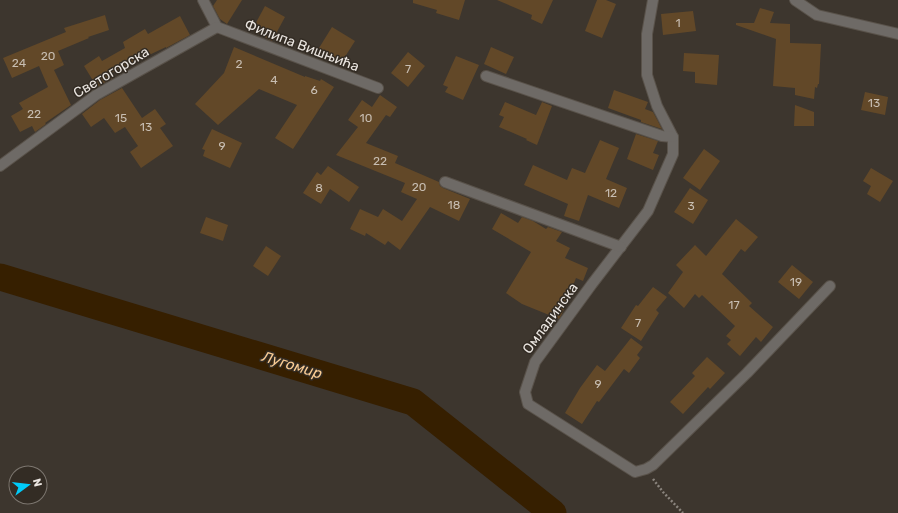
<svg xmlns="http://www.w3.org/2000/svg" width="898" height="513" font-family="Rubik,sans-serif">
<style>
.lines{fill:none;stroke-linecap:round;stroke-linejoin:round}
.river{stroke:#361f00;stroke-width:27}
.building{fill:#624828}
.minor-casing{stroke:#59524a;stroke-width:12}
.path{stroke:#8a847d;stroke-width:2.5;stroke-dasharray:2 2;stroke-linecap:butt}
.minor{stroke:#6e6a66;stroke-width:10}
.labels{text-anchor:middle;stroke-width:3;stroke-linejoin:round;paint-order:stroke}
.number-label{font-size:12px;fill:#c8beb2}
.street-label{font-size:14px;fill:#eae5e0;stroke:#332c24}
.water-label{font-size:15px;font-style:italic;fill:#facc94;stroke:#332c24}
</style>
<rect width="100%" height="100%" fill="#3d362e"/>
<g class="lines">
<!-- river -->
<polyline class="river" points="0,277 413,402 553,513"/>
</g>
<!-- building -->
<g class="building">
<polygon points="217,0 242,0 227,24 220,19 213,6"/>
<polygon points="413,0 465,0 459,20 436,13 437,10 413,3"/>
<polygon points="497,0 553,0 542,24 531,19 532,15"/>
<polygon points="597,0 606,0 616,4 602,38 585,31"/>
<polygon points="265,6 285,17 272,41 252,30"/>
<polygon points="760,8 774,12 770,23 790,24 790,43 821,44 819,84 818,84 817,88 815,87 814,99 795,95 795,88 773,86 776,39 736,25 736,23 754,23"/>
<polygon points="693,11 696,31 663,35 661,14"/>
<polygon points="105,15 109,30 88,37 89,38 58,51 64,65 54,70 71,105 45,123 46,124 35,132 32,126 20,132 11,116 23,109 19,103 48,87 39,66 12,78 3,58 66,32 64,28"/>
<polygon points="180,16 190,35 166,48 166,47 111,73 114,77 97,87 84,66 99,56 102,61 125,48 123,42 145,29 148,34"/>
<polygon points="332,27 355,41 341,63 319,48"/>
<polygon points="234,47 305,77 305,76 320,81 321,79 334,87 293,149 275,138 297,105 259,89 218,125 195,104 224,73"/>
<polygon points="491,47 514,57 506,74 484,64"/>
<polygon points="408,52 425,66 408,87 391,73"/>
<polygon points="684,53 719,55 717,85 695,83 695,72 683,71"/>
<polygon points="456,56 479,65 463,100 445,92 448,87 443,85"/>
<polygon points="122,88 142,118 155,109 166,124 160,128 173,146 141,168 130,152 138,146 125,127 115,133 104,118 91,127 82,114 100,100"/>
<polygon points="614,90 648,102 645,109 653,112 662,129 641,122 641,120 608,108"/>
<polygon points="865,92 888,97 885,115 861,110"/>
<polygon points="380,95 397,107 390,117 386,115 366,143 398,156 395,163 439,182 440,186 443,188 470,199 459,221 430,207 400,250 388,241 385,245 366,233 365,236 350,229 360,209 378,217 383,209 402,221 417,199 401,192 405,183 336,155 358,127 348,120 362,100 372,107"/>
<polygon points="505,102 536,115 542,102 552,106 537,145 526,140 527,139 499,127 504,117 499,115"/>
<polygon points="795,105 814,112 814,126 794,126"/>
<polygon points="212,129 242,143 230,168 203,156 205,150 202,149"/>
<polygon points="636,134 658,141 653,153 659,155 653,170 627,159"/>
<polygon points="600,140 619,148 606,179 627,188 619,208 588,195 579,221 564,216 568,204 524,185 533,165 567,180 572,168 585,173"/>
<polygon points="704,149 720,161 700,190 683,178"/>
<polygon points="328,166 359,187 349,202 330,189 321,204 303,193 317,172 321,175"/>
<polygon points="871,168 893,181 880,202 867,194 871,186 863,181"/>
<polygon points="690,188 708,200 693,224 674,212"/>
<polygon points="501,213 518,223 522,217 533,221 546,229 548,227 562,232 556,241 570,248 565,258 588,268 583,281 576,278 562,314 559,319 522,304 506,293 531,252 492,229"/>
<polygon points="206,217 228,225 223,241 200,233"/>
<polygon points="736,219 758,237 745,252 741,249 722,274 752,303 749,306 773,327 761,342 756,337 740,356 727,344 731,340 726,336 735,326 702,295 699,298 695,294 684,308 668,293 683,272 676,265 695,245 706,256"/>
<polygon points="266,246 281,256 268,276 253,266"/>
<polygon points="792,265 813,282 799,299 778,282"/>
<polygon points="653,287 667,297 656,310 659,313 641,341 621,328 636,305 638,306"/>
<polygon points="631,338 643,347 637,355 640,358 629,373 624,369 599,402 597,401 582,424 565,413 580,388 597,365 605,371"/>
<polygon points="707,357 725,373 710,389 708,387 683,414 670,402 695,376 692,373"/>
</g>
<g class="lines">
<!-- minor casing -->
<g class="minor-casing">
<g id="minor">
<polyline points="203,0 217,27"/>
<polyline points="653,0 647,34 647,75 657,106 673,137 673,154 648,211 592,284 535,362 525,392 528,404 635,472 646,469 653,465 747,373 830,286"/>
<polyline points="795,0 817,15 898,34"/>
<polyline points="217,27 378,88"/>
<polyline points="486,76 662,136 673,137"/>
<polyline points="0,166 96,95 217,27"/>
<polyline points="445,182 621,247"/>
</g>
</g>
<!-- path -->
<polyline class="path" points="653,479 663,492 683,513"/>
<!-- minor -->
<use href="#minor" class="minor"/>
</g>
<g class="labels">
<!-- number labels -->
<g class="number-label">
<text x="678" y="27">1</text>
<text x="48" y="60">20</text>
<text x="19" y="67">24</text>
<text x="239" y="68">2</text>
<text x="408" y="73">7</text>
<text x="274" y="84">4</text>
<text x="314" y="94">6</text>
<text x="874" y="107">13</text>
<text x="34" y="118">22</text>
<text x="121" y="122">15</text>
<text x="366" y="122">10</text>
<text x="146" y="131">13</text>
<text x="222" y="150">9</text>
<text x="380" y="165">22</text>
<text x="419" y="191">20</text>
<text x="319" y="192">8</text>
<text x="611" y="197">12</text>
<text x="454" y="209">18</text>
<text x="691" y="210">3</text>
<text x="796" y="286">19</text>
<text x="734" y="309">17</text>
<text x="638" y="327">7</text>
<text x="598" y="388">9</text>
</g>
<!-- street labels -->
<g class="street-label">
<text transform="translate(302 45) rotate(21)" y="5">Филипа Вишњића</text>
<text transform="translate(111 72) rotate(-31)" y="5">Светогорска</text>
<text transform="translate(550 318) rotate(-54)" y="5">Омладинска</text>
</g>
<!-- water labels -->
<g class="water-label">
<text transform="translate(292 365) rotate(17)" y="5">Лугомир</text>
</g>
</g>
<!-- north arrow -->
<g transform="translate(28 485) rotate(75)"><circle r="19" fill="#332c24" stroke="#7c766f"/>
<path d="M0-3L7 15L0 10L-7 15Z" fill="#01cbf9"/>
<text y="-6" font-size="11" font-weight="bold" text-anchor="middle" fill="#eae5e0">N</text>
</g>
</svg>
